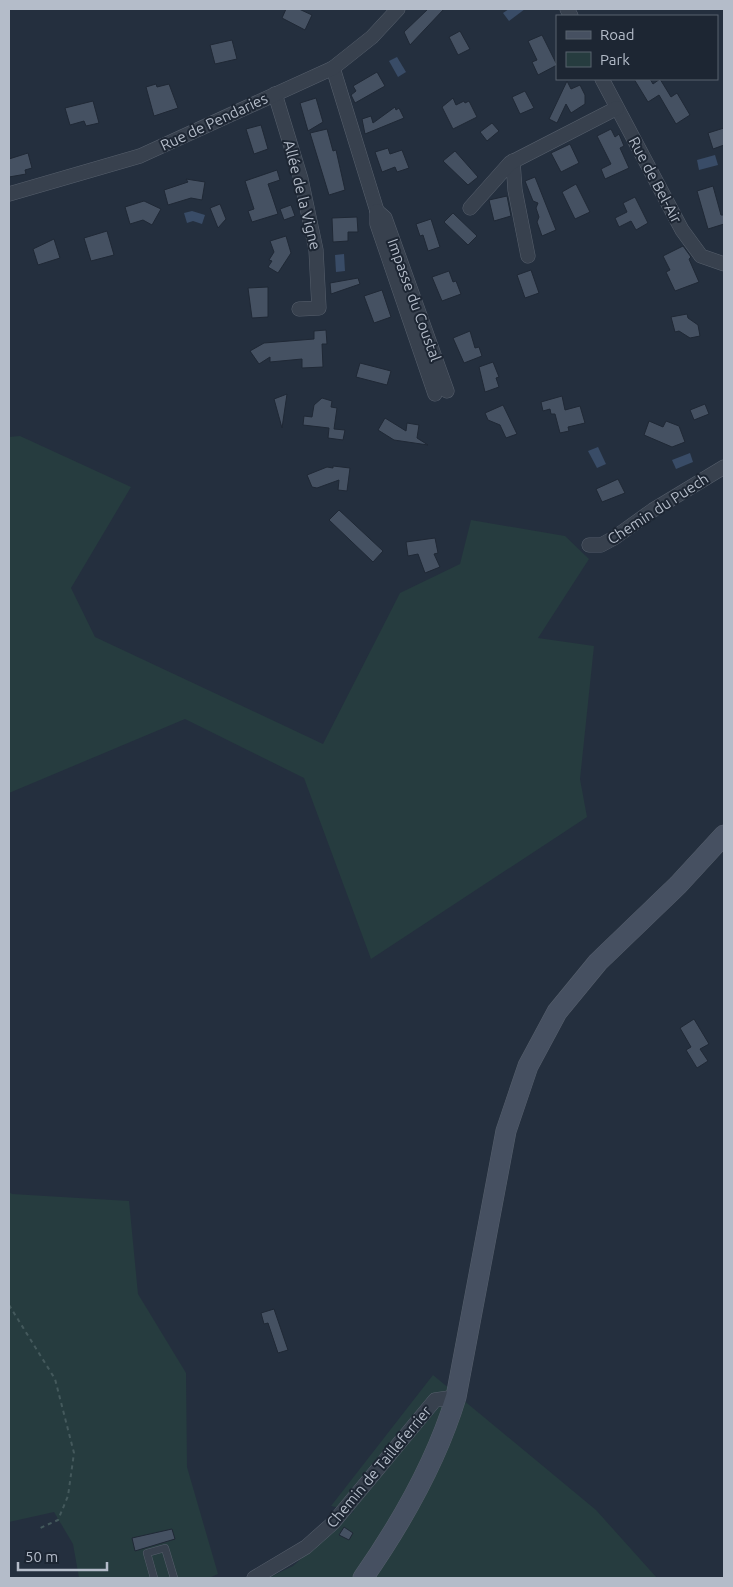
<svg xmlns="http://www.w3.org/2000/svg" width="733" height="1587" font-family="Ubuntu,sans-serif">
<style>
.green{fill:#263c3f}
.water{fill:#394c67}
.building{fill:#455162;stroke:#1f2835}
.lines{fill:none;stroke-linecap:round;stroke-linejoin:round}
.lane-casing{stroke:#565f6c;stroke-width:8}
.street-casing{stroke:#565f6c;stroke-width:15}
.secondary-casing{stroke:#565f6c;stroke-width:21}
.path{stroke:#44595c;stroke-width:2;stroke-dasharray:4 4;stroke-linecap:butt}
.lane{stroke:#38414e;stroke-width:7}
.street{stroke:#38414e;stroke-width:14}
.secondary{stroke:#465061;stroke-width:20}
.labels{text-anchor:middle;stroke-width:4;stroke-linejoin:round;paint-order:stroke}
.street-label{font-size:15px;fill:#b4bcc9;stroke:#1d2633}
</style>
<rect width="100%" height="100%" fill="#242f3e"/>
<!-- green -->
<g class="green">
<polygon points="20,436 131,487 71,588 95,637 323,744 400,593 460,564 471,520 565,536 589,559 538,638 594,646 580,779 587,817 371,959 304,778 185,719 9,793 9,437"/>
<polygon points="9,1192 12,1194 129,1201 138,1294 186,1373 187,1467 218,1574 209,1578 79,1578 73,1544 54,1512 9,1522"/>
<polygon points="433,1375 596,1510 657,1578 268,1578 293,1566 354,1511 331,1506"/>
</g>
<!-- water -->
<g class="water">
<polygon points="509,9 525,9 509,21 503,13"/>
<polygon points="397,57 406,72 398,77 389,61"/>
<polygon points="715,155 718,165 699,170 697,160"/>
<polygon points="192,211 205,215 202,224 193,221 187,223 184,213"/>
<polygon points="344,254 345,271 336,272 335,255"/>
<polygon points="598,447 606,464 597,468 588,451"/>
<polygon points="690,453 693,462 676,469 672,460"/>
</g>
<!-- building -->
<g class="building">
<polygon points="286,9 299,9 312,15 305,30 282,18"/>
<polygon points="428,9 444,9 410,45 404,32"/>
<polygon points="460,31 470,49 458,55 449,37"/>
<polygon points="542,35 557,65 538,75 532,62 537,60 528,41"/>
<polygon points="232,40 237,59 215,64 210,45"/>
<polygon points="377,72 385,86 355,103 351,95 356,91 353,86"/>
<polygon points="634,79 650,79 653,84 660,79 671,97 677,93 690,115 676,124 659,95 648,102"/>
<polygon points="567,81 571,89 580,85 585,95 585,104 571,113 566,104 557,123 549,119"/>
<polygon points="156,84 157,87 169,84 178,108 154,116 146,87"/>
<polygon points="525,91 534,108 520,114 512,97"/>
<polygon points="316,98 323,122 308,131 300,103"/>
<polygon points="453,98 456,105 464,101 465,103 469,101 477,117 453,129 442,107"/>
<polygon points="93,101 99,123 86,126 84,121 70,125 65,108"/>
<polygon points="395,107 396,110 399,108 404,118 365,134 362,119 371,116 373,123"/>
<polygon points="492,123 499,131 487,141 480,132"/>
<polygon points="261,125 268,149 254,154 246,129"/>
<polygon points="724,128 724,145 713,149 708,133"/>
<polygon points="327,129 333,151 336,150 345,190 329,195 310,133"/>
<polygon points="611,129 615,137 619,134 624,146 620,148 629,168 605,179 601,169 611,164 597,136"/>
<polygon points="570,144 579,163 561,172 551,153"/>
<polygon points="388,148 390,154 402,150 409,168 397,172 395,167 382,172 375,152"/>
<polygon points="455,151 478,177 468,185 443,161"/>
<polygon points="28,153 32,168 25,170 26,174 9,177 9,159"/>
<polygon points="277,170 280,180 268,184 278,214 252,222 248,211 254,209 245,181"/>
<polygon points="535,177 556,230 542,236 537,222 539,217 536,208 538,203 533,201 525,181"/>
<polygon points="186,179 205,182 202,200 191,198 168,205 164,190 188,182"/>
<polygon points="576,184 590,212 575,219 562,192"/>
<polygon points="713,186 721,215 724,215 724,224 708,229 697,191"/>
<polygon points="507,196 511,216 494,221 489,200"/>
<polygon points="635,197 648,223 636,230 631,221 619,227 615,218 627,212 623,203"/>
<polygon points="144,201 161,209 152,225 143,220 130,224 125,207"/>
<polygon points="220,204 226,219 218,228 210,208"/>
<polygon points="291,205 295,216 284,220 280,209"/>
<polygon points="453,213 477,236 468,245 444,222"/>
<polygon points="357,217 358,232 348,232 348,241 333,242 332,218"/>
<polygon points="431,219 440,247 428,251 423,235 420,236 416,224"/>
<polygon points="107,231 114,255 91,261 84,238"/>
<polygon points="286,236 291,253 278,273 268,267 272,261 269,260 274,252 270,241"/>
<polygon points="54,239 60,258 38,265 33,249"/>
<polygon points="683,246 691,257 689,259 699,282 675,291 666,272 670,270 663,256"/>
<polygon points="531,270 539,293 525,298 517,275"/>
<polygon points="449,271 453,282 456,281 461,294 442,301 432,277"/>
<polygon points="358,278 360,284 331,294 330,283"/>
<polygon points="268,287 268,317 252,318 248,288"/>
<polygon points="382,290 391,317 374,323 364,296"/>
<polygon points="687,314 688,318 698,325 700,336 690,338 679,331 675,332 671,317"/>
<polygon points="326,330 327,344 322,344 323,367 302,368 302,359 270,362 270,357 259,364 250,351 264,343 314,339 314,331"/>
<polygon points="470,331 475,348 479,347 482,356 464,363 453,338"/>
<polygon points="493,362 499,377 496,378 499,387 485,392 479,367"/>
<polygon points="360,363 391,371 387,385 356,377"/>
<polygon points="287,394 282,428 274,399"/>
<polygon points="562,396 565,410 580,406 585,423 568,427 569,431 560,433 555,414 551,414 550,409 543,411 541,402"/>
<polygon points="322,398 332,401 331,407 337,408 334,429 345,430 343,440 328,438 329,428 303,425 304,416 312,417 314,405"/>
<polygon points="705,404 709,414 694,420 690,410"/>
<polygon points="503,405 517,434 506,438 500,425 488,420 485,413"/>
<polygon points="385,418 406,431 407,423 419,425 417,438 428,445 394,440 378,430"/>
<polygon points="649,421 663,427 666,421 679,426 685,442 672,447 644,435"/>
<polygon points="333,466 350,468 347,491 338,490 339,480 317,488 312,487 307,475 327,467 333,468"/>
<polygon points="618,479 625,493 602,502 596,489"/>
<polygon points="339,510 383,551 373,562 329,520"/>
<polygon points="435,538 438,553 434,554 440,567 425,573 418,554 408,556 406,542"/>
<polygon points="694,1019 709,1044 700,1049 708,1061 697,1068 686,1050 691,1047 680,1028"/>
<polygon points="274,1309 288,1350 278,1353 268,1323 264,1324 261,1313"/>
<polygon points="344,1527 353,1533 349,1540 339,1535"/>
<polygon points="172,1529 175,1539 135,1551 132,1538"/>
</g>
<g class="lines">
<!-- lane casing -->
<g class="lane-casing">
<polyline id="lane" points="154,1578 147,1553 165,1548 174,1578"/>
</g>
<!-- street casing -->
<g class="street-casing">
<g id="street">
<polyline points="567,9 571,16"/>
<polyline points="333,68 377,211"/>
<polyline points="602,79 682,230 701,256 724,264"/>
<polyline points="275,94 301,179 316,250 319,308 299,309"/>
<polyline points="513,161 515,190 528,256"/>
<polyline points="9,194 140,156 333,68 372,37 398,9"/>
<polyline points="470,208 510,163 617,108"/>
<polyline points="435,394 377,224 377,211 385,218 447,391"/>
<polyline points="589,545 601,545 614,538 653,510 724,467"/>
<polyline points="254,1578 306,1547 333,1523 435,1400 456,1397"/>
</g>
</g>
<!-- secondary casing -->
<g class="secondary-casing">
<path id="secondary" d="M363,1578C402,1522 436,1463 456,1397L506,1131L528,1066L557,1012L598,962L678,885L724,835"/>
</g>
<!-- path -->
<polyline class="path" points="9,1305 55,1379 74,1453 68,1496 58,1520 38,1529"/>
<!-- lane -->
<use href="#lane" class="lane"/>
<!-- street -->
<use href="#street" class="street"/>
<!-- secondary -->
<use href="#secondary" class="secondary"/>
</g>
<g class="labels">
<!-- street labels -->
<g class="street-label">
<text transform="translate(214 122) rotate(-25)" y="5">Rue de Pendaries</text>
<text transform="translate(655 180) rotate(62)" y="5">Rue de Bel-Air</text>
<text transform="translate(302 195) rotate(76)" y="5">Allée de la Vigne</text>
<text transform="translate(414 300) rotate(70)" y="5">Impasse du Coustal</text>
<text transform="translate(658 509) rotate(-33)" y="5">Chemin du Puech</text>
<text transform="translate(379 1467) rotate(-50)" y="5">Chemin de Tailleferrier</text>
</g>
</g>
<!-- border -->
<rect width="733" height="1587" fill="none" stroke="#b4bcc9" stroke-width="20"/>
<!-- legend -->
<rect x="556" y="15" width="162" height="65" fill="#1d2633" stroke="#59626f"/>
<rect x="566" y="31" width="25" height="8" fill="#465061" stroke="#59626f"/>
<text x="600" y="40" font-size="15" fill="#b4bcc9">Road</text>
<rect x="566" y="52" width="25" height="15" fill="#263c3f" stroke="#59626f"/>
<text x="600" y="65" font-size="15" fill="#b4bcc9">Park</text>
<!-- scale -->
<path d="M18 1562v8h89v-8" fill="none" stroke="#b4bcc9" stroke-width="2.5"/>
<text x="25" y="1562" font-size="15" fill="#b4bcc9" stroke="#1d2633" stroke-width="4" paint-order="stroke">50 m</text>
</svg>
